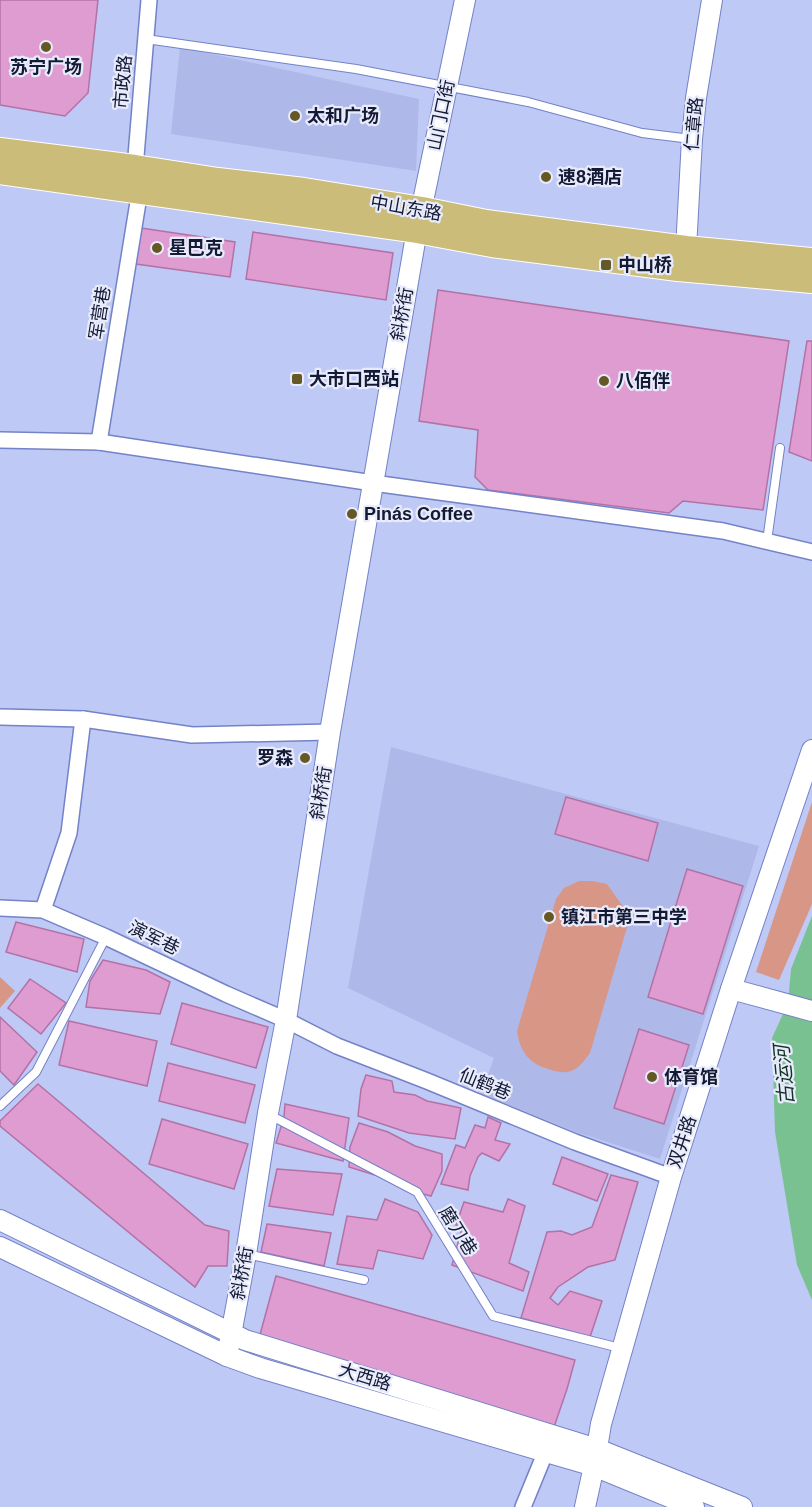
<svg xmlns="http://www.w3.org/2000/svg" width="812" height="1507" font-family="Helvetica,'Noto Sans SC',sans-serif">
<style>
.built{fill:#afb9e9}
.green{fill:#d89686}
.water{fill:#7ac192}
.building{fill:#df9cd1;stroke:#b372a6;stroke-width:1.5}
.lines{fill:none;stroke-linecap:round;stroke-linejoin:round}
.service-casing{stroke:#7482c7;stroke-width:10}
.minor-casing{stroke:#7482c7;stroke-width:18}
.tertiary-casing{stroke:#7482c7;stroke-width:22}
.primary-casing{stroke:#fff;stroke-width:28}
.service{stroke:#fff;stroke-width:8}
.minor{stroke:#fff;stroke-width:15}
.tertiary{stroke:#fff;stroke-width:20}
.primary{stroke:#ccbc7a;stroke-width:26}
.poi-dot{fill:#665825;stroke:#e7ebfb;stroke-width:2}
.labels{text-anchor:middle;stroke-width:4.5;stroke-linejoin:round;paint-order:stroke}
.poi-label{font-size:18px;font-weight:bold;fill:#141934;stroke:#e7ebfb;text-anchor:start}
.street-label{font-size:18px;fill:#141934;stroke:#e7ebfb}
.water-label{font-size:20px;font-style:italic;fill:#13321f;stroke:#e7ebfb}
</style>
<rect width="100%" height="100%" fill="#bec9f6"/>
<!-- built -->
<g class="built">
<polygon points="180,47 419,99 416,171 171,134"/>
<polygon points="391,747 759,846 660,1159 576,1132 481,1094 494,1058 348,988"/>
</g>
<!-- green -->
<g class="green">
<polygon points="812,802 812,904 779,980 756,972"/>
<path d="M579,881H592L607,884L624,908L628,924L590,1053C584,1061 578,1070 568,1072C562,1073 554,1071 548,1069C528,1063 520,1051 517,1031L556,899L564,888Z"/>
<polygon points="0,977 15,991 0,1008"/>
</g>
<!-- water -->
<polygon class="water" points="812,916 812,1300 797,1265 775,1132 772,1038 788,1003 791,969"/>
<!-- building -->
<g class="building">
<polygon points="0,0 98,0 88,93 65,116 0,105"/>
<polygon points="141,228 235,242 230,277 136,264"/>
<polygon points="253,232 393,253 386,300 246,279"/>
<polygon points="438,290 789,341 763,510 683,501 669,513 488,490 475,477 478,430 419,421"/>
<polygon points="807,341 812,341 812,461 789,452"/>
<polygon points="566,797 658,823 648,861 555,834"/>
<polygon points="687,869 743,886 703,1014 648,997"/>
<polygon points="16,922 84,939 77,972 6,952"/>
<polygon points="103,960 146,970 170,982 160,1014 86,1007 90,981"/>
<polygon points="30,979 66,1003 41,1034 8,1008"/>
<polygon points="182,1003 268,1027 256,1068 171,1044"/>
<polygon points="0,1017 37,1052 14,1085 0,1071"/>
<polygon points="69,1021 157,1041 147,1086 59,1065"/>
<polygon points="639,1029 689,1045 664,1124 614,1108"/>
<polygon points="168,1063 255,1085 245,1123 159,1101"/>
<polygon points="366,1075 392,1081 394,1092 415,1095 427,1101 461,1108 455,1139 409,1133 358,1116 361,1089"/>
<polygon points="38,1084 205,1225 229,1231 227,1266 208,1266 195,1287 0,1126 0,1121"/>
<polygon points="285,1104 349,1118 343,1161 276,1143 284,1117"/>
<polygon points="488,1117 501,1123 495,1140 510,1144 499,1161 482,1153 478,1157 470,1176 468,1190 441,1184 456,1145 465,1148 475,1125 485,1128"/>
<polygon points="162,1119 248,1144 234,1189 149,1164"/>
<polygon points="359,1123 388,1132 415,1146 442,1154 442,1171 431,1196 404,1189 378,1176 349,1167 350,1147"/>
<polygon points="562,1157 608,1174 597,1201 553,1184"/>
<polygon points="277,1169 342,1174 333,1215 269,1206"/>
<polygon points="611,1175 638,1182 615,1260 588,1267 558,1287 550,1298 558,1305 570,1291 602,1301 590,1337 521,1318 547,1232 561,1231 572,1235 592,1227"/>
<polygon points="385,1199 418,1212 432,1235 423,1259 378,1250 373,1269 337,1264 347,1216 377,1220"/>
<polygon points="508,1199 525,1206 509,1263 529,1272 523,1291 452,1265 462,1228 456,1225 464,1202 503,1212"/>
<polygon points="267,1224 331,1233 324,1266 261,1252"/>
<polygon points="276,1276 575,1360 567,1389 554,1427 258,1342"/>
</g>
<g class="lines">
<!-- service casing -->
<g class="service-casing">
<g id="service">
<polyline points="146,39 356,69 528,102 642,133 691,139"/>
<polyline points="767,541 780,448"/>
<polyline points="0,1106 36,1072 106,937"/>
<polyline points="268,1114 417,1192 493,1316 620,1348"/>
<polyline points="247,1254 364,1280"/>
</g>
</g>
<!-- minor casing -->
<g class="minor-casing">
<g id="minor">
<polyline points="135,168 149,0"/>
<polyline points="0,440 99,442 373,483 723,531 812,552"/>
<polyline points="99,442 140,190"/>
<polyline points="0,717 83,719 192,735 330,732"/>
<polyline points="0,908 43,910 106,937 226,994 286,1020 337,1046 427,1081 575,1142 671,1177"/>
<polyline points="43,910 69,833 83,719"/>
<polyline points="523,1507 546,1451"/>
</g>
</g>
<!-- tertiary casing -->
<g class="tertiary-casing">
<g id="tertiary">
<polyline points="686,249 692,139 696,98 712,0"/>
<polyline points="731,989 812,1011"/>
<polyline points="0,1220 245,1340 597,1449 742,1507"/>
<polyline points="0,1247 227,1356 260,1368 594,1466 694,1507"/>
<polyline points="227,1356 246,1254 268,1113 286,1020 330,732 417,230 465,0"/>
<polyline points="585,1507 594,1466 601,1424 671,1177 731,989 812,750"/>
</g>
</g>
<!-- primary casing -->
<g class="primary-casing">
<g id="primary">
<polyline points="0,151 135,168 218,181 304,191 422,210 486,223 686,249 812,261"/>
<polyline points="0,171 417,230 492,244 678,268 812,280"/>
</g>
</g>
<!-- service -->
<use href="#service" class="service"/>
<!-- minor -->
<use href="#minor" class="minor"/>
<!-- tertiary -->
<use href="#tertiary" class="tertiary"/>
<!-- primary -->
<use href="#primary" class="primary"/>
</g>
<!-- markers -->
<g class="poi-dot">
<circle cx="46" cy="47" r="6"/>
<circle cx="295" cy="116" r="6"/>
<circle cx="546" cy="177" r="6"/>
<circle cx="157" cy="248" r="6"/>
<rect x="600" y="259" width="12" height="12" rx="3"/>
<rect x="291" y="373" width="12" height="12" rx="3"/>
<circle cx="604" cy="381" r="6"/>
<circle cx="352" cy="514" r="6"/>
<circle cx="305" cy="758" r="6"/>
<circle cx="549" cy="917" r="6"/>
<circle cx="652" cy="1077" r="6"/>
</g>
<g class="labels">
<!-- poi labels -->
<g class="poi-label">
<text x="46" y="73" text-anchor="middle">苏宁广场</text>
<text x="307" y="122">太和广场</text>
<text x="558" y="183">速8酒店</text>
<text x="169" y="254">星巴克</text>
<text x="618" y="271">中山桥</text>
<text x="309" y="385">大市口西站</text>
<text x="616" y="387">八佰伴</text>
<text x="364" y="520">Pinás Coffee</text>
<text x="293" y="764" text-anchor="end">罗森</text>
<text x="561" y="923">镇江市第三中学</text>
<text x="664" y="1083">体育馆</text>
</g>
<!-- street labels -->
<g class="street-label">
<text transform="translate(123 82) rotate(-85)" y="6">市政路</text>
<text transform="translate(441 115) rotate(-78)" y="6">山门口街</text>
<text transform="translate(694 124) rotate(-85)" y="6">仁章路</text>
<text transform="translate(406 208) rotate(10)" y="6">中山东路</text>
<text transform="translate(100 313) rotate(-81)" y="6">军营巷</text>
<text transform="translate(402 314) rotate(-80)" y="6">斜桥街</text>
<text transform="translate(321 793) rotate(-81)" y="6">斜桥街</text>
<text transform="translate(154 938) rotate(26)" y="6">演军巷</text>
<text transform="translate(485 1084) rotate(22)" y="6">仙鹤巷</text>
<text transform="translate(682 1142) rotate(-72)" y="6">双井路</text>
<text transform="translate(458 1231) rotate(58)" y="6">磨刀巷</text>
<text transform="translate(242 1273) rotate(-80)" y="6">斜桥街</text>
<text transform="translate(365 1377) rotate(17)" y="6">大西路</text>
</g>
<!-- water labels -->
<g class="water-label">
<text transform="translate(784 1075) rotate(-95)" y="7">古运河</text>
</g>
</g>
</svg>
